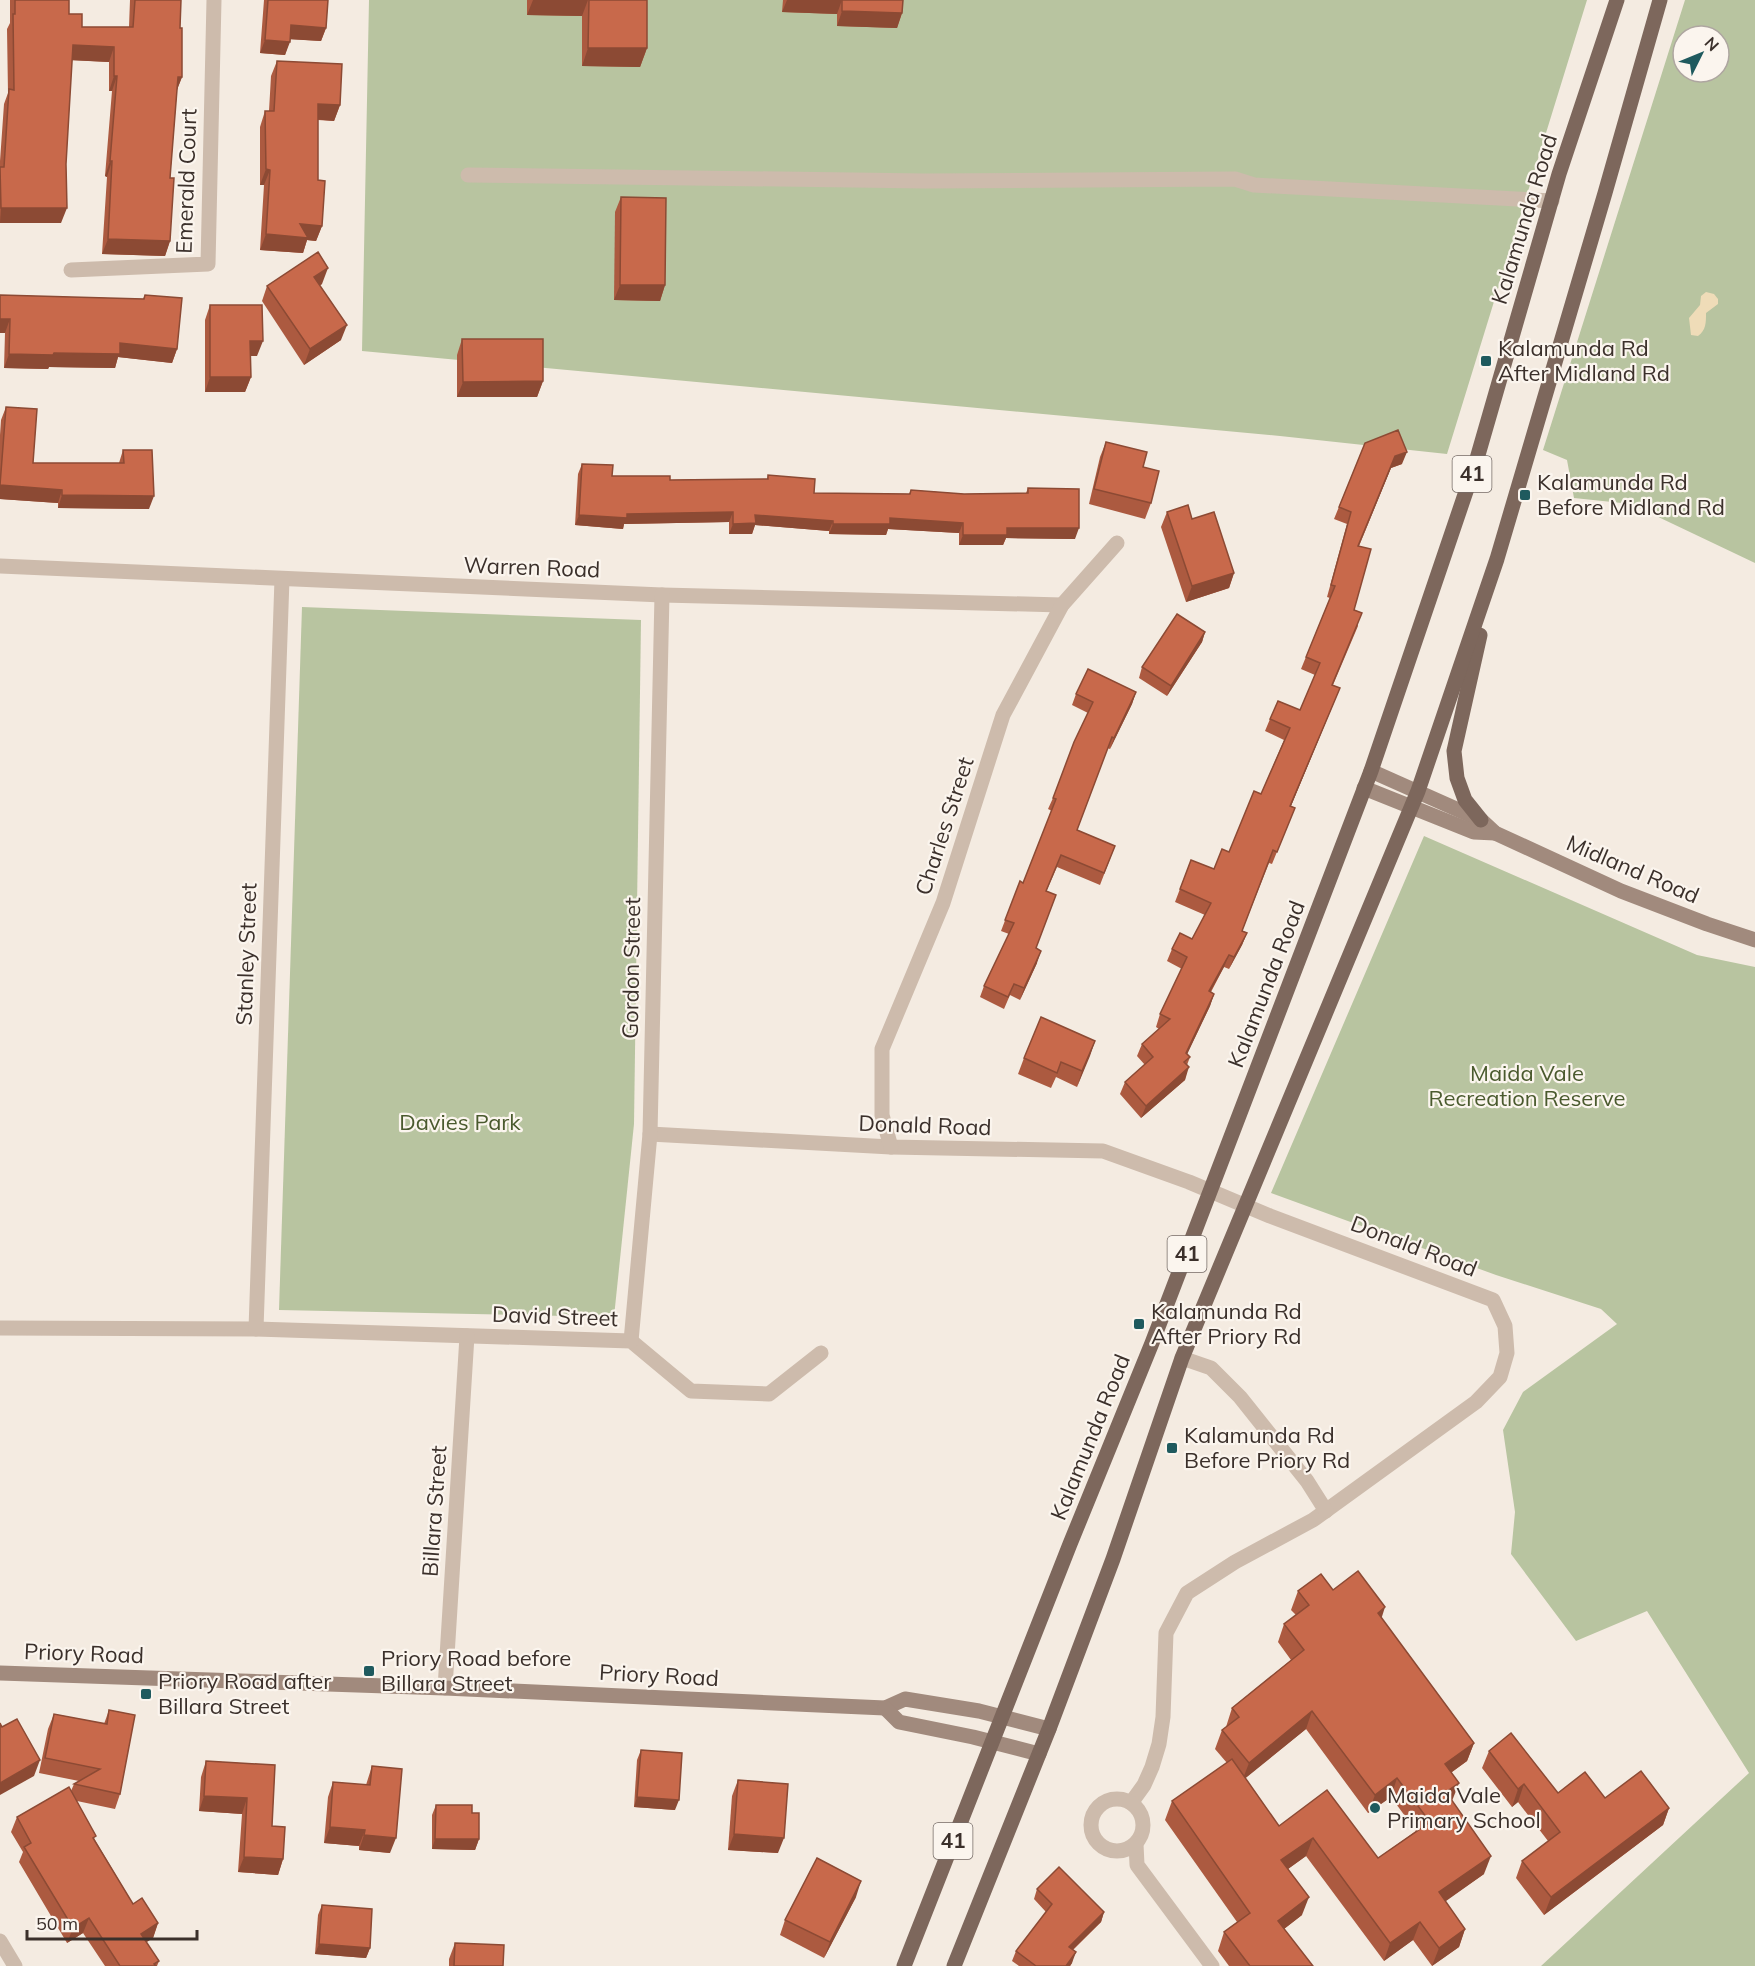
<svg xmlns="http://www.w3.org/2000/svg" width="1755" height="1966" font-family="Mulish,sans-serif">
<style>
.green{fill:#b8c4a0;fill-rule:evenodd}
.sand{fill:#efdcb8}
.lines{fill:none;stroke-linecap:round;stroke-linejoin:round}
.street{stroke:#cdbbac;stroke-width:15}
.secondary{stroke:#a18a7d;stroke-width:15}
.primary{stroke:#7d675c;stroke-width:15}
.wall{fill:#ac5a40;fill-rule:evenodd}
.shaded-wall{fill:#8c4a34}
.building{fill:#c8694b;stroke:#8c4a34;stroke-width:1.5}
.poi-dot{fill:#1f5a5e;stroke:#fbf5ee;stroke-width:2}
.labels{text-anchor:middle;stroke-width:4.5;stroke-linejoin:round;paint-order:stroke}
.shield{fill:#fbf5ee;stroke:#756b66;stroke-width:1.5}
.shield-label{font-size:21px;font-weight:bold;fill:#3b302b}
.street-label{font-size:22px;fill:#3b302b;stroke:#fbf5ee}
.poi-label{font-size:22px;fill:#3b302b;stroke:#fbf5ee;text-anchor:start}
.park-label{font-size:22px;fill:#4a5a2e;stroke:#fbf5ee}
</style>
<rect width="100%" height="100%" fill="#f4ebe1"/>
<!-- green -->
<g class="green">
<polygon points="369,0 1587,0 1447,454 1280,436 362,351"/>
<path d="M1685,0H1755V563L1631,504L1574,498L1567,460L1543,450ZM1683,36H1719V72H1683Z"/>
<polygon points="302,607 641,620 634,1124 614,1317 279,1310"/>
<polygon points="1424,836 1697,955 1755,967 1755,1966 1541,1966 1749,1773 1647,1611 1576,1641 1511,1554 1515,1512 1503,1430 1523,1392 1617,1324 1601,1309 1496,1275 1271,1193"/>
</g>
<!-- sand -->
<path class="sand" d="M1706,292L1714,294L1718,299V304L1706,313C1706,323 1706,330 1698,336L1691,335L1689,318L1700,305L1701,296Z"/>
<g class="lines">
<!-- street -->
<g class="street">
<polyline points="468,175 925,181 1235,179 1254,185 1552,201"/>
<polyline points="71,270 208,264 214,0"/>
<polyline points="0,566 662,595 1062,605"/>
<polyline points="650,1134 891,1147 1103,1151 1189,1182 1270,1216 1493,1300 1505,1326 1507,1353 1500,1377 1476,1402 1313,1520 1235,1562 1187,1593 1166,1633 1163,1717 1159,1744 1152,1767 1144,1785 1131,1803"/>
<polyline points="891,1147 882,1115 882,1049 943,903 1003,715 1062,605 1117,543"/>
<polyline points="0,1328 256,1329 631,1341 691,1391 769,1394 821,1353"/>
<polyline points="256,1329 282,579"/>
<polyline points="631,1341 650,1134 662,595"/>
<polyline points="1182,1358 1211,1368 1240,1397 1307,1481 1326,1511"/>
<polyline points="445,1688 467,1336"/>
<circle cx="1117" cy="1825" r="26"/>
<polyline points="1136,1844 1137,1865 1212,1966"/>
<polyline points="0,1941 15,1966"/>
</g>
<!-- secondary -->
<g class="secondary">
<polyline points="1371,771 1481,820 1495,833 1621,891 1707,924 1755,940"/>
<polyline points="1364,788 1474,832 1495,833"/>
<polyline points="0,1673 445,1688 885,1708 905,1699 979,1711 1049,1729"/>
<polyline points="885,1708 899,1722 973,1737 1039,1754"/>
</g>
<!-- primary -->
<g class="primary">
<polyline points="1480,635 1454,751 1457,778 1465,800 1481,820"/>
<polyline points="904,1966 1070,1544 1152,1343 1371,771 1476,462 1559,174 1617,0"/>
<polyline points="954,1966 1049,1729 1113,1559 1182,1358 1418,791 1497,559 1605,193 1660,0"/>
</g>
</g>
<!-- wall -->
<g class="wall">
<polygon points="10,0 69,0 69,14 82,27 129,27 130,0 181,0 180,28 182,77 177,90 170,178 170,241 165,256 102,254 107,177 105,176 112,91 109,91 109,62 72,60 61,223 0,223 0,161 4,104 8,93 7,29 10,23"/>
<polygon points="264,0 328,0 326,28 321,41 290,39 285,55 260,53"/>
<polygon points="527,0 647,0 647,48 640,67 582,66 582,16 527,15"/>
<polygon points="783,0 903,0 902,13 897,28 837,26 837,14 782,12"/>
<polygon points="277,61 340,105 334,121 318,120 318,180 322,226 316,241 307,240 303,253 260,250 264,185 260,185 260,127 265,111 269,111 271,76"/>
<polygon points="621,197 665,285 660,301 614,300 615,212"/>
<polygon points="322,284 320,285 341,340 304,365 262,301 267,286"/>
<polygon points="0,295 143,299 145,295 177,349 172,363 118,357 115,368 49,367 48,369 4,368 5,333 0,333"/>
<polygon points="210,305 257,356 251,356 251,377 245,392 205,392 205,320"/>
<polygon points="462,339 543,381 537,397 457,397 457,355"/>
<polygon points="6,407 33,463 119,463 123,450 149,509 58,508 58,503 0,499 0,435 1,420"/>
<polygon points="1106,442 1143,467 1151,503 1145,519 1089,504 1100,457"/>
<polygon points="1365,443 1402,464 1391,468 1359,546 1354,610 1358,626 1333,685 1335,700 1291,806 1290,820 1272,864 1269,863 1242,931 1247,933 1242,945 1229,969 1224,967 1211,992 1214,994 1210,1006 1187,1054 1190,1057 1187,1065 1185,1080 1141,1118 1120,1094 1125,1082 1145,1065 1137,1056 1142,1044 1159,1029 1156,1027 1160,1014 1182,969 1167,961 1172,949 1192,939 1205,915 1175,902 1191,860 1214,869 1229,852 1261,794 1284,740 1265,731 1270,719 1300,710 1315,675 1301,669 1330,598 1327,597 1347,524 1334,519"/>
<polygon points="582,464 612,476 670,480 767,479 768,475 814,493 909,494 911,490 964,494 1026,493 1028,488 1075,539 1006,538 1003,545 959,545 959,533 888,529 886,535 829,534 829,531 755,525 752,534 729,534 729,522 624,524 623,529 575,525 578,474"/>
<polygon points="1167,512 1192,519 1234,573 1229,588 1186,602 1161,527"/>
<polygon points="1205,632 1202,642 1167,696 1139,678 1142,667"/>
<polygon points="1136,692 1132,704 1110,749 1107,748 1077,830 1115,846 1100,885 1057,867 1046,892 1036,948 1037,963 1020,1000 1010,995 1004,1009 980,997 984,986 1009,934 1001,931 1020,881 1023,883 1052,811 1048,809 1053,798 1088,713 1072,705 1076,694"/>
<polygon points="1095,1041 1077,1087 1056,1077 1051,1088 1018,1074 1024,1058"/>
<path d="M1333,1590L1381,1618L1474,1743L1467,1761L1452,1772V1801L1484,1874L1445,1901L1465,1929L1459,1947L1432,1966L1413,1940L1384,1961L1306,1856L1288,1869L1302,1915L1284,1929L1313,1966H1229L1218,1951L1224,1932L1237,1922L1165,1820L1172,1801L1227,1763L1215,1749L1222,1730L1226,1727L1232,1708L1291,1660L1278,1642L1284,1624L1296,1615L1291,1610L1298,1591ZM1306,1729L1368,1813L1391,1797L1416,1831L1378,1858L1279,1826L1245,1778Z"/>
<polygon points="109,1710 120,1794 115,1809 77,1801 95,1840 133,1904 158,1923 153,1938 146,1942 159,1961 157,1966 105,1966 83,1933 67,1943 19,1862 23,1852 11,1832 17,1817 71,1791 74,1784 79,1781 39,1773 48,1729 54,1714 104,1724"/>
<polygon points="641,1750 675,1810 634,1807 637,1760"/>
<polygon points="1489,1751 1558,1793 1605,1798 1669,1808 1663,1825 1544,1915 1516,1878 1522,1861 1548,1841 1518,1802 1512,1807 1482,1768"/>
<polygon points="206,1761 275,1765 272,1826 283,1859 278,1875 238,1872 242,1814 199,1811 201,1777"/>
<polygon points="372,1766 390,1853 359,1850 359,1846 324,1843 328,1797 333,1782 366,1785"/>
<polygon points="738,1780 778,1853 728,1850 732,1796"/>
<polygon points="436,1805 479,1839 475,1850 432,1849 432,1815"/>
<polygon points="1037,1889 1104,1912 1101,1922 1073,1950 1072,1963 1070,1966 1019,1966 1012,1961 1016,1951 1046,1912 1034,1899"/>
<polygon points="856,1897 824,1958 780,1935 785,1920"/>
<polygon points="322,1905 370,1948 366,1958 315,1954 318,1915"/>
<polygon points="455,1943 503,1966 449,1966 449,1959"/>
</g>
<!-- shaded-wall -->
<g class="shaded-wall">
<polygon points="533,0 588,0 582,16 527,15"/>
<polygon points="787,0 842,0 837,14 782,12"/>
<polygon points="842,11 902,13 897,28 837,26"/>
<polygon points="291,25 326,28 321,41 286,39"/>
<polygon points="265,40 290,42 285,55 260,53"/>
<polygon points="73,45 114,47 109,62 67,60"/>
<polygon points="588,48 647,48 640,67 582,66"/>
<polygon points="114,76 117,76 112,91 109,91"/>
<polygon points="178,77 182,77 176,92"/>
<polygon points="318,104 340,105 334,121 312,119"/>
<polygon points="110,161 112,161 107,177 105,176"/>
<polygon points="266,169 270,170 264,185 260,185"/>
<polygon points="1,208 67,208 61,223 0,223"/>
<polygon points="300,224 322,226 316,241 307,240 303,253 260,250 266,234"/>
<polygon points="108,239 170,241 165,256 102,254"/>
<polygon points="328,268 322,284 309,293 314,277"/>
<polygon points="620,285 665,285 660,301 614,300"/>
<polygon points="0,319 10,319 5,333 0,333"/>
<polygon points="347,325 341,340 304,365 310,349"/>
<polygon points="250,341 263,341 257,356 245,356"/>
<polygon points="120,343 177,349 172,363 118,357 115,368 49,367 48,369 4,368 9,354 54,353"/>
<polygon points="210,377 251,377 245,392 205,392"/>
<polygon points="543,381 537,397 457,397 463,382"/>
<polygon points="1407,452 1402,464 1391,468 1354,558 1395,456"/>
<polygon points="0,485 62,490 58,503 0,499"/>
<polygon points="62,495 154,496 149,509 58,508"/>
<polygon points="733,512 729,522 624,524 623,529 575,525 579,515"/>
<polygon points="755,515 833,521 829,531 755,525 752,534 729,534 733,524"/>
<polygon points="890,518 963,523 959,533 888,529 886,535 829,534 833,524"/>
<polygon points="1007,528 1079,528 1075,539 1006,538 1003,545 959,545 963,535"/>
<polygon points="1234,573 1229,588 1186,602 1192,586"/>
<polygon points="1205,632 1202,642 1167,696 1171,686"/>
<polygon points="1340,688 1335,700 1286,818 1290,806"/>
<polygon points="1136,692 1132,704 1110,749 1114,738"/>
<polygon points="1247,933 1242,945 1229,969 1234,957"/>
<polygon points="1041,951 1037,963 1020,1000 1024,988"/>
<polygon points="1229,955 1224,967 1204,1003 1209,991"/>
<polygon points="1214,994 1210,1006 1182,1065 1186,1053"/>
<polygon points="1095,1041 1090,1056 1077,1087 1082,1071"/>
<polygon points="1189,1067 1185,1080 1141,1118 1146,1106"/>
<polygon points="1385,1607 1379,1626 1378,1613"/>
<polygon points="1312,1711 1306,1729 1242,1781 1249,1763"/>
<polygon points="1474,1743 1467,1761 1438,1782 1445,1764"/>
<polygon points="40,1760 34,1776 0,1795 0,1783"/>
<polygon points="1397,1778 1391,1797 1368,1813 1375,1795"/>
<polygon points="1459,1783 1452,1801 1439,1811 1446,1792"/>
<polygon points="1524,1784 1518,1802 1512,1807 1518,1789"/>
<polygon points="204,1796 247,1798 242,1814 199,1811"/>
<polygon points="637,1797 679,1800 675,1810 634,1807"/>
<polygon points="1669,1808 1663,1825 1544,1915 1551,1897"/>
<polygon points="330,1827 365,1830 359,1846 324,1843"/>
<polygon points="734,1834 784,1838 778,1853 728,1850"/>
<polygon points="364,1835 396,1838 390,1853 359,1850"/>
<polygon points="1313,1838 1306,1856 1274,1879 1281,1860"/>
<polygon points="435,1839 479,1839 475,1850 432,1849"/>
<polygon points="1491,1856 1484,1874 1432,1911 1439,1892"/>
<polygon points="244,1857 283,1859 278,1875 238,1872"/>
<polygon points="861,1881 856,1897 824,1958 830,1942"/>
<polygon points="1309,1897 1302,1915 1271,1939 1278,1921"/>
<polygon points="1104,1912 1101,1922 1065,1957 1069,1947"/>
<polygon points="89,1918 83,1933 67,1943 73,1928"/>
<polygon points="1420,1922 1413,1940 1384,1961 1390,1943"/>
<polygon points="158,1923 153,1938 136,1949 141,1934"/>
<polygon points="1465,1929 1459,1947 1432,1966 1439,1948"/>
<polygon points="319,1944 370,1948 366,1958 315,1954"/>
<polygon points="1076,1952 1072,1963 1070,1966 1066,1966"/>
</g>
<!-- building -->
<g class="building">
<polygon points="15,0 69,0 69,14 82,14 82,27 133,27 135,0 181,0 180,28 182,28 182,77 178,77 170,178 174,178 170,241 108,239 112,161 110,161 117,76 114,76 114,47 73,45 66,164 67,208 1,208 0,167 4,167 9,89 14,90 13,14 15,14"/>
<polygon points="268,0 328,0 326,28 291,25 290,42 265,40"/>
<polygon points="589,0 647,0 647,48 588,48"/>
<polygon points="842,0 903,0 902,13 842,11"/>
<polygon points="277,61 342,64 340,105 318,104 318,180 325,181 322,226 300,224 308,238 266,234 270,170 266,169 265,111 274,111"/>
<polygon points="621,197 666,198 665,285 620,285"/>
<polygon points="318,252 328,268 314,277 347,325 310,349 267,286"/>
<polygon points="0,295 144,299 145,295 182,298 177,349 120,343 120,354 54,353 53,355 9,354 10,319 0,319"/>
<polygon points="210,305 262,305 263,341 250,341 251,377 210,377"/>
<polygon points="462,339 543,339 543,381 463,382"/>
<polygon points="6,407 37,409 33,463 124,463 123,450 152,450 154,496 62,495 62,490 0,485"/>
<polygon points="1398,430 1407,452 1395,456 1358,546 1371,549 1354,610 1362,613 1332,685 1340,688 1290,806 1295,808 1277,852 1273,850 1242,931 1247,933 1234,957 1229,955 1209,991 1214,994 1186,1053 1190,1057 1184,1062 1189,1067 1146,1106 1125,1082 1153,1057 1142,1044 1170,1019 1160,1014 1187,957 1172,949 1180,933 1192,939 1211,903 1180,889 1191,860 1214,869 1222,849 1229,852 1254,791 1261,794 1290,728 1270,719 1278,701 1300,710 1320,663 1306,657 1335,586 1331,585 1351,512 1339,507 1365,443"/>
<polygon points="1106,442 1147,452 1143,467 1159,471 1151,503 1094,489"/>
<polygon points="582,464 613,465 612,476 670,476 670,480 768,479 768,475 815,479 814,493 910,494 911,490 964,494 1028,493 1028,488 1079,489 1079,528 1007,528 1007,535 963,535 963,523 890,518 890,524 833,524 833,521 755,515 756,523 733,524 733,512 627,514 627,518 579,515"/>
<polygon points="1188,505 1192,519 1214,512 1234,573 1192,586 1167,512"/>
<polygon points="1177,614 1205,632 1171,686 1142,667"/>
<polygon points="1088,669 1136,692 1114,738 1112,737 1077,830 1115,846 1104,873 1061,855 1046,891 1056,895 1036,948 1041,951 1024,988 1014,984 1008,997 984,986 1014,923 1005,920 1020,881 1023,883 1056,799 1053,798 1074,742 1093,702 1076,694"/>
<polygon points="1041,1017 1095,1041 1082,1071 1061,1062 1057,1073 1024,1058"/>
<polygon points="1358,1571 1385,1607 1378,1613 1474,1743 1445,1764 1459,1783 1446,1792 1491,1856 1439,1892 1465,1929 1439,1948 1420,1922 1390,1943 1313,1838 1281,1860 1309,1897 1278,1921 1313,1966 1250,1966 1224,1932 1250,1913 1172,1801 1232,1759 1279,1826 1327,1790 1378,1858 1430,1822 1397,1778 1375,1795 1312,1711 1249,1763 1222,1730 1239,1717 1232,1708 1304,1650 1284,1624 1309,1605 1298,1591 1321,1574 1333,1590"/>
<polygon points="109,1710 135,1715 120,1794 74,1784 100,1769 45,1758 54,1714 107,1724"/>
<polygon points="17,1719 40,1760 0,1783 0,1723 2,1727"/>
<polygon points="1511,1733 1558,1793 1585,1772 1605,1798 1641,1771 1669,1808 1551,1897 1522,1861 1560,1832 1524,1784 1518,1789 1489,1751"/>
<polygon points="641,1750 682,1753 679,1800 637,1797"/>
<polygon points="206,1761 275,1765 272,1826 285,1827 283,1859 244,1857 247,1798 204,1796"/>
<polygon points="372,1766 402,1769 396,1838 364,1835 365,1830 330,1827 333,1782 370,1785"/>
<polygon points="738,1780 788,1784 784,1838 734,1834"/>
<polygon points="69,1787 96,1836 93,1838 133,1904 142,1898 158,1923 141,1934 159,1961 154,1964 156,1966 120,1966 89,1918 73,1928 24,1847 31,1843 17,1817"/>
<polygon points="436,1805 472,1805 472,1813 479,1813 479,1839 435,1839"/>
<polygon points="817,1858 861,1881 830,1942 785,1920"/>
<polygon points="1059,1867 1104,1912 1069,1947 1076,1952 1066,1966 1036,1966 1016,1951 1052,1904 1037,1889"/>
<polygon points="322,1905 372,1909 370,1948 319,1944"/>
<polygon points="455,1943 504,1945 503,1966 454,1966"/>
</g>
<!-- markers -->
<g class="poi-dot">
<rect x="1480" y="355" width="12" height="12" rx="3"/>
<rect x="1519" y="489" width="12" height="12" rx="3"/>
<rect x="1133" y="1318" width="12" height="12" rx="3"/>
<rect x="1166" y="1442" width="12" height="12" rx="3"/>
<rect x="363" y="1665" width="12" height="12" rx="3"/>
<rect x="140" y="1688" width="12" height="12" rx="3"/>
<circle cx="1375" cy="1808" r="6"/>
</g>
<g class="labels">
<!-- shield labels -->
<g class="shield">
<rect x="1452.5" y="456" width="39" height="36" rx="4.5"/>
<rect x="1167.5" y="1236" width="39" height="36" rx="4.5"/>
<rect x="933.5" y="1823" width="39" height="36" rx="4.5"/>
</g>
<g class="shield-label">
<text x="1472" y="481">41</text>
<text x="1187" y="1261">41</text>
<text x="953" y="1848">41</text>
</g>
<!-- street labels -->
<g class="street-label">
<text transform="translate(186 181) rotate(-88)" y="8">Emerald Court</text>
<text transform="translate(1524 219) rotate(-73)" y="8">Kalamunda Road</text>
<text transform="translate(532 567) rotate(2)" y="8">Warren Road</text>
<text transform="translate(944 826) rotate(-72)" y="8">Charles Street</text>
<text transform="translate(1633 869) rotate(23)" y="8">Midland Road</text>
<text transform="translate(246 954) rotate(-88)" y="8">Stanley Street</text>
<text transform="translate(631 968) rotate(-89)" y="8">Gordon Street</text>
<text transform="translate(1266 984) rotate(-69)" y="8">Kalamunda Road</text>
<text transform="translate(925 1125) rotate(2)" y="8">Donald Road</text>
<text transform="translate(1414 1246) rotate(21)" y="8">Donald Road</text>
<text transform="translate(555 1316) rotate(2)" y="8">David Street</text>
<text transform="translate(1090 1437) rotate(-68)" y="8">Kalamunda Road</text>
<text transform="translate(434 1511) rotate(-86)" y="8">Billara Street</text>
<text transform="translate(84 1653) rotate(2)" y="8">Priory Road</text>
<text transform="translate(659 1675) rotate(3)" y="8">Priory Road</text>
</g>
<!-- poi labels -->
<g class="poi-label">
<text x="1498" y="356">Kalamunda Rd<tspan x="1498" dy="25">After Midland Rd</tspan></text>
<text x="1537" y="490">Kalamunda Rd<tspan x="1537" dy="25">Before Midland Rd</tspan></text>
<text x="1151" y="1319">Kalamunda Rd<tspan x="1151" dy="25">After Priory Rd</tspan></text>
<text x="1184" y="1443">Kalamunda Rd<tspan x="1184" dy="25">Before Priory Rd</tspan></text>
<text x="381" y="1666">Priory Road before<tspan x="381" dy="25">Billara Street</tspan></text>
<text x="158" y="1689">Priory Road after<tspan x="158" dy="25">Billara Street</tspan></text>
<text x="1387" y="1803">Maida Vale<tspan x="1387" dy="25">Primary School</tspan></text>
</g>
<!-- park labels -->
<g class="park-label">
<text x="1527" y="1081">Maida Vale<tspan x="1527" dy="25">Recreation Reserve</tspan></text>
<text x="460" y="1130">Davies Park</text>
</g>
</g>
<!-- north arrow -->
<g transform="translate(1701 54) rotate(47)"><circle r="28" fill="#fbf5ee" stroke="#aea6a0" stroke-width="1.5"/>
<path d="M0-4.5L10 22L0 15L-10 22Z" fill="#1f5a5e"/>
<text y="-9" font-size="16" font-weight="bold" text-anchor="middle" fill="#3b302b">N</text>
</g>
<!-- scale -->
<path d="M27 1930v9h170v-9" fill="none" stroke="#3b302b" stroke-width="3"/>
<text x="36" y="1930" font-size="18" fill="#3b302b" stroke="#fbf5ee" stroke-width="4.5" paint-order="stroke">50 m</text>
</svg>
